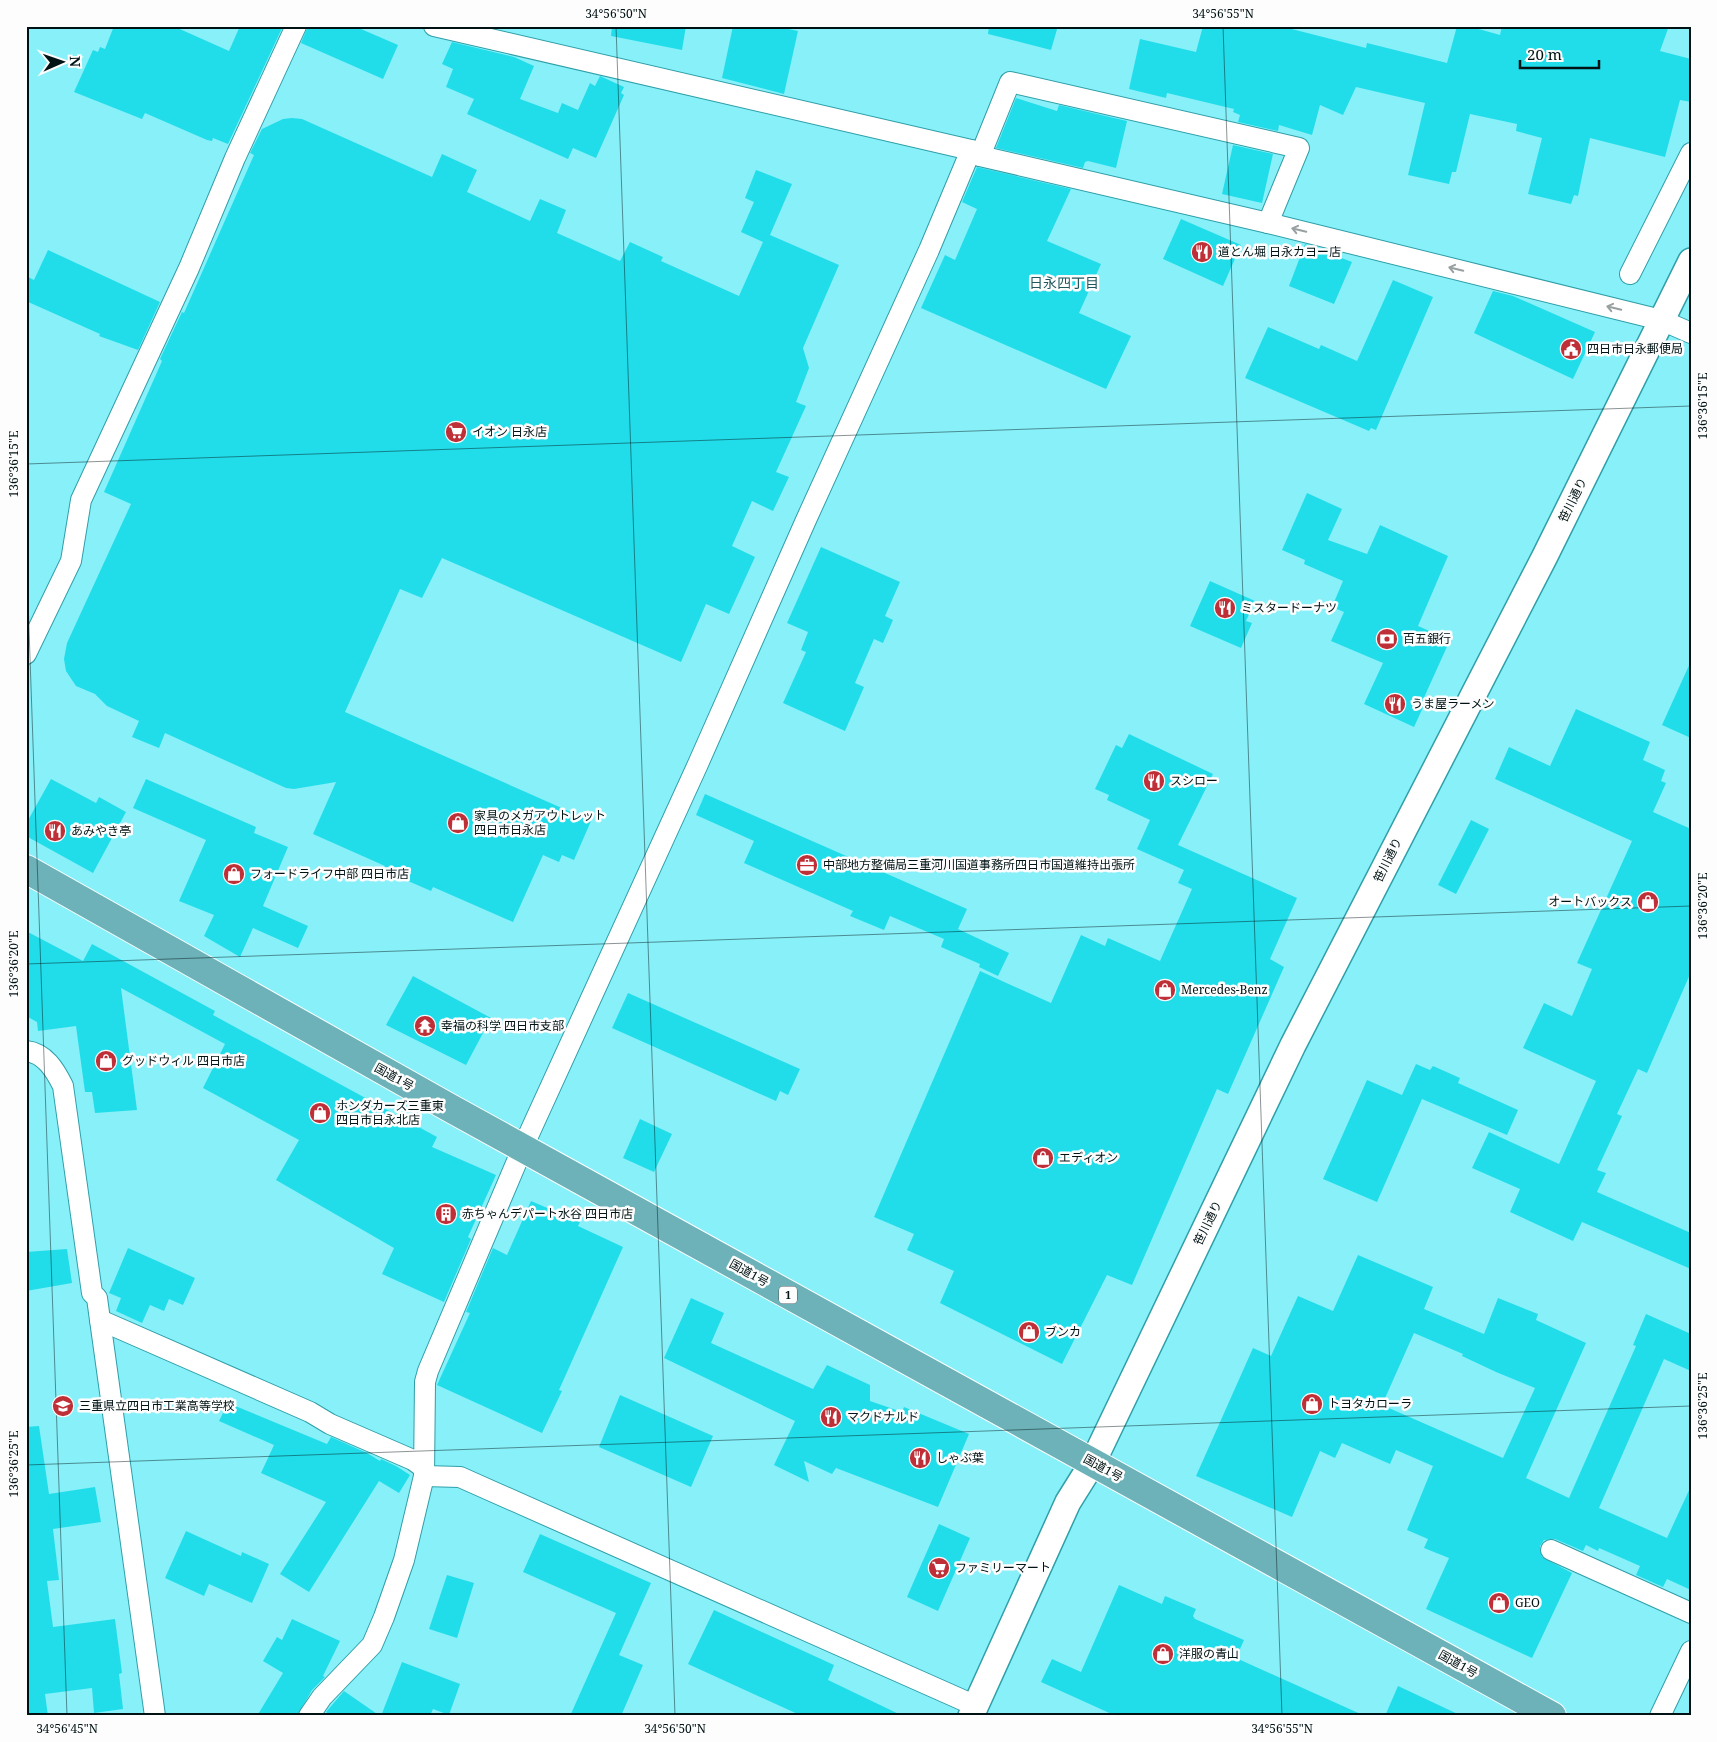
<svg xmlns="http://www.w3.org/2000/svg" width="1717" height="1742" font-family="'Noto Serif','Noto Sans JP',serif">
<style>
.building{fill:#21ddea;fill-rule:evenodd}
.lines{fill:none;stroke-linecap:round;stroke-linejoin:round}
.minor-casing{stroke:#2f9fa8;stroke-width:22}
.tertiary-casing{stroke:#2f9fa8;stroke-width:28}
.trunk-casing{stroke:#fff;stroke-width:30}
.minor{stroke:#fff;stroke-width:20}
.tertiary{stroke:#fff;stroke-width:25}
.trunk{stroke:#6cb2b8;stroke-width:28}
.oneway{stroke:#99a0a1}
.ticks{fill:none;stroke:#001214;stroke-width:1;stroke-opacity:0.45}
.labels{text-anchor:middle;stroke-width:5;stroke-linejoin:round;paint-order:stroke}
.shield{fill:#fdfdfd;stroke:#4c585a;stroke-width:1}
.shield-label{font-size:11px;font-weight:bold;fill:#001214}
.poi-label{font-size:12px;fill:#001214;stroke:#fdfdfd;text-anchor:start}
.street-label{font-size:12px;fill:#001214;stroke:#fdfdfd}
.neighbourhood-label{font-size:14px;fill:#20585d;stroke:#fdfdfd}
.neatline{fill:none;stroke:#001214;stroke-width:2}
.ticks-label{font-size:12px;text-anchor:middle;fill:#001214}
</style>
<rect width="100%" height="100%" fill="#88f0f9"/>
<!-- building -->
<g class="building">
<polygon points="114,26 173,26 229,51 240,26 283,26 228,144 213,138 212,141 207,140 145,113 142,119 74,92 93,50 98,52 100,47 105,49"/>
<polygon points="308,26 354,26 398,45 383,79 301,43"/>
<polygon points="612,26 686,26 682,50 611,36"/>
<polygon points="733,26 775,26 798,31 784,94 722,78"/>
<polygon points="989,26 1058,26 1051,50 988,34"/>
<polygon points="1203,26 1280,26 1366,48 1367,43 1447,63 1457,26 1468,26 1500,35 1502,26 1669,26 1660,51 1691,59 1691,102 1680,100 1665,157 1590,138 1578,196 1574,195 1571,204 1528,194 1542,138 1516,131 1517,124 1470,114 1456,172 1452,172 1449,184 1408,175 1425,103 1356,87 1343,115 1320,105 1312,135 1279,125 1278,131 1238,122 1240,115 1233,112 1234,109 1167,93 1166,98 1129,89 1140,39 1196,52"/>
<polygon points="452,42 514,57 534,66 520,99 558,113 562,103 578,110 590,83 595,86 600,76 624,87 621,93 624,95 596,158 573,148 568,159 467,114 474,99 446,87 453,69 442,64"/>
<polygon points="1016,98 1057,111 1059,105 1127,121 1116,168 1088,161 1085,162 1083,168 996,148"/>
<polygon points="292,118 302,119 432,177 442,154 477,170 467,192 530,221 540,199 566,210 557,233 620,261 630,242 663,257 661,261 739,296 763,242 741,232 754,202 745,198 756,170 792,184 770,235 839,265 803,348 809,368 796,402 806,406 776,472 789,477 773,511 752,501 732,546 755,557 729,614 706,604 681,662 442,558 422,598 400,589 345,712 591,821 574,860 562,855 559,862 543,855 513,922 433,887 431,891 383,870 385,866 313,834 336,782 294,789 286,788 165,733 159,748 132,737 139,721 107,706 95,694 76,686 66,671 64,659 67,643 131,504 104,492 162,361 160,359 182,312 184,313 254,155 250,153 262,129 283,119"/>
<polygon points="1233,145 1273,154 1262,203 1222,194"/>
<polygon points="977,167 1071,189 1047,241 1101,264 1079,313 1131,336 1106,389 921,308 945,255 955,260 977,209 962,202"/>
<polygon points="1181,219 1241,245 1223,286 1163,259"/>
<polygon points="1305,244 1352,262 1334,304 1289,286"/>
<polygon points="48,250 160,302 138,350 99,336 100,334 26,301 26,276 34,280"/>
<polygon points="1393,280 1433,297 1376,430 1371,428 1369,431 1245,378 1268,327 1319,349 1321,345 1357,361"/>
<polygon points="1493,291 1513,296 1595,332 1573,379 1474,333"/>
<polygon points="1307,493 1342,509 1328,540 1367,554 1380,525 1448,556 1418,626 1450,640 1422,702 1425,703 1414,727 1364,704 1383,663 1331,641 1344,612 1332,607 1343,581 1304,564 1305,560 1282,550"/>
<polygon points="821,547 900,582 885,616 893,620 883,643 874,639 855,683 864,687 845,731 783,703 806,652 801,650 808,632 787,623"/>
<polygon points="1210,581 1255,601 1246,621 1252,623 1241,648 1190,626"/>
<polygon points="1691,661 1691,738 1662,725"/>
<polygon points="1576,709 1650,742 1643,760 1665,770 1661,781 1666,783 1653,812 1691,829 1691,972 1647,1073 1638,1069 1617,1114 1622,1116 1597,1170 1606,1173 1597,1192 1691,1233 1691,1269 1582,1222 1573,1241 1510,1212 1520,1189 1472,1168 1489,1132 1559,1164 1596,1081 1523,1048 1544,1003 1572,1016 1592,969 1577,963 1632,841 1495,779 1509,747 1550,766"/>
<polygon points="1129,734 1213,774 1178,845 1297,898 1270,959 1284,967 1228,1094 1217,1089 1132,1285 1107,1275 1062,1364 940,1303 954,1271 907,1250 914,1234 874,1217 980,971 1051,1003 1081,935 1105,946 1108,938 1160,961 1192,889 1178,883 1184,870 1137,849 1150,820 1107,800 1109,795 1095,789 1116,745 1122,748"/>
<polygon points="51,779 96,803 99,797 126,812 93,873 26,836 26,824"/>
<polygon points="146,779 256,827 254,833 288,847 263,906 308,926 298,948 253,928 240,957 204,936 214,915 179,901 206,840 133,808"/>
<polygon points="705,794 967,909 958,929 1009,953 998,976 979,967 980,964 941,947 944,939 890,916 884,930 850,916 853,911 744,863 754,841 696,815"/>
<polygon points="1471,820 1489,829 1456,894 1438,885"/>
<polygon points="26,931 83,961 92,944 215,1011 213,1015 437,1137 432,1147 496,1175 468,1237 471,1239 444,1302 382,1274 394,1248 276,1180 299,1140 203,1088 225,1044 121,988 137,1110 95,1113 92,1092 85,1092 76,1026 38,1031 37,1022 26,1016"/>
<polygon points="413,976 491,1018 466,1065 386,1025"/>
<polygon points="628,993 800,1069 788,1095 780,1091 776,1101 612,1028"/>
<polygon points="1416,1064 1430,1070 1433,1066 1460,1078 1458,1083 1518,1110 1507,1135 1422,1099 1377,1202 1323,1179 1367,1080 1402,1095"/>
<polygon points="640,1119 672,1134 654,1172 623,1158"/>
<polygon points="531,1201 580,1222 578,1226 623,1247 559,1390 562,1391 542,1433 437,1385 470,1313 466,1312 493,1248 507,1255"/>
<polygon points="128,1248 195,1278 183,1305 169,1299 164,1311 150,1305 142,1323 116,1311 121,1298 109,1293"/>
<polygon points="67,1249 72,1283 26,1291 26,1252"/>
<path d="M1358,1255L1433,1287L1424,1309L1484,1334L1498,1298L1538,1314L1536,1320L1586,1343L1526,1478L1569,1498L1636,1346L1633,1345L1646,1314L1691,1334V1371L1664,1359L1599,1508L1667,1538L1691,1486V1590L1667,1579L1663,1587L1636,1575L1640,1566L1599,1548L1598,1551L1586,1545L1583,1551L1555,1539L1544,1540L1540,1546L1542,1557L1572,1573L1532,1658L1426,1609L1449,1558L1424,1548L1428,1539L1407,1530L1433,1466L1396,1450L1390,1464L1342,1443L1335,1458L1320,1451L1292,1517L1196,1476L1253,1348L1271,1356L1298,1296L1333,1311ZM1414,1333L1463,1354L1462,1356L1496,1372L1535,1388L1503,1458L1382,1405Z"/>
<polygon points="691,1298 724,1313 711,1343 813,1389 827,1365 870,1385 870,1401 902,1412 904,1407 969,1434 938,1507 836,1468 832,1474 804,1461 809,1482 774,1465 795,1421 664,1358"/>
<polygon points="620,1395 713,1436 691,1487 599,1447"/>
<polygon points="228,1403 327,1444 331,1437 367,1453 380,1461 381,1459 396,1466 410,1475 399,1493 379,1481 309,1592 280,1574 326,1502 261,1473 274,1445 219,1421"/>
<polygon points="39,1426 49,1494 95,1487 101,1522 53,1529 59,1580 47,1581 53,1627 115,1619 122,1673 119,1674 123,1709 94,1713 92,1688 45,1694 48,1716 26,1716 26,1427"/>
<polygon points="939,1524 970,1538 938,1611 907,1597"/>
<polygon points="186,1531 241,1556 242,1552 269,1564 252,1603 209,1584 204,1596 165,1578"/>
<polygon points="540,1534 651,1583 619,1655 643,1665 621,1716 570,1716 616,1613 523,1572"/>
<polygon points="447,1575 474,1583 457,1638 429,1629"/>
<polygon points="1119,1585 1162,1604 1165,1596 1196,1609 1193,1616 1195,1619 1244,1640 1236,1658 1365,1716 1116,1716 1041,1682 1052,1659 1081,1672"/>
<polygon points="714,1610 834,1665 828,1680 903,1716 802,1716 688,1664"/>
<polygon points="292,1619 340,1641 323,1676 325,1677 312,1690 297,1716 257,1716 283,1673 263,1661 277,1637 282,1640"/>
<polygon points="402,1662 460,1684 449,1715 433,1709 430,1716 381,1716"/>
<polygon points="1398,1686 1462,1716 1385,1716"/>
<polygon points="344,1691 380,1716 332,1716 326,1712"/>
</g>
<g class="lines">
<!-- minor casing -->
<g class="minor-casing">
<g id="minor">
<polyline points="434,26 971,150 980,156 1268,223 1661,320 1691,333"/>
<polyline points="980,156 1010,82 1299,148 1268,223"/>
<polyline points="1630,274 1691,153"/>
<polyline points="26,654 71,561 81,500 189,268 235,158 296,26"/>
<path d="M26,1051C45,1053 55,1070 63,1086L92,1293L97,1298L100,1320L155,1716"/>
<polyline points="100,1320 310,1412 330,1424 413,1460 424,1468"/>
<polyline points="424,1476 460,1477 976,1706"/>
<polyline points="1551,1550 1691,1613"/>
<polyline points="309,1716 322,1697 372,1645 384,1617 404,1560 424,1476 425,1382 428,1371 523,1147 698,764 806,520 929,250 971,150"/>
<polyline points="1660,1716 1691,1651"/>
</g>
</g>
<!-- tertiary casing -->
<g class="tertiary-casing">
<polyline id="tertiary" points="971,1716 1068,1502 1093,1462 1293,1045 1545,556 1691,261"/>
</g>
<!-- trunk casing -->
<g class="trunk-casing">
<polyline id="trunk" points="26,869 450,1108 1552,1716"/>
</g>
<!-- minor -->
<use href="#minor" class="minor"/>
<!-- tertiary -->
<use href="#tertiary" class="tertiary"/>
<!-- trunk -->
<use href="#trunk" class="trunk"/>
</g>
<!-- one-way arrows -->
<defs><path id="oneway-shaft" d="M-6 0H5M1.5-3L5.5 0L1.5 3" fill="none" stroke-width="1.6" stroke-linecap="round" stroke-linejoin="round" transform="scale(1.25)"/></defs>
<g class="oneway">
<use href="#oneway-shaft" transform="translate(1299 230) rotate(-166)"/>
<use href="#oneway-shaft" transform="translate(1456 269) rotate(-166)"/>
<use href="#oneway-shaft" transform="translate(1614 308) rotate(-166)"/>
</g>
<!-- ticks -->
<path class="ticks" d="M616,26L675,1716M1223,26L1282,1716M26,464L1691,406M26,543L67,1716M26,964L1691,906M26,1465L1691,1406"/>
<!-- icons -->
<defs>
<g id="restaurant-disc" transform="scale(1.125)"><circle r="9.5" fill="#be2f37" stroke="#fdfdfd"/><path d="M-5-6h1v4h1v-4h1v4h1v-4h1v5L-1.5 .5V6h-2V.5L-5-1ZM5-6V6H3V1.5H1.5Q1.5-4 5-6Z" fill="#fff"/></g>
<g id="civic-disc" transform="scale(1.125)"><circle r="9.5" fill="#be2f37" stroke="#fdfdfd"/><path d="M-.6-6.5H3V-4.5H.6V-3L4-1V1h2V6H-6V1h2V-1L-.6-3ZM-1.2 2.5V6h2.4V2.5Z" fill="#fff"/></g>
<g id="supermarket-disc" transform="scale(1.125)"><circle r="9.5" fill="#be2f37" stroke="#fdfdfd"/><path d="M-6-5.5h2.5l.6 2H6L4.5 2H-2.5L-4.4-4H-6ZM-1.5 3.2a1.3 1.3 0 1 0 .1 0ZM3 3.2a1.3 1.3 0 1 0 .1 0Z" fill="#fff"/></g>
<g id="bank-disc" transform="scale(1.125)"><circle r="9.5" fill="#be2f37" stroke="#fdfdfd"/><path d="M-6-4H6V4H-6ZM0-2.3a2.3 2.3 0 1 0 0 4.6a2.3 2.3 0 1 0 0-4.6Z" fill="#fff"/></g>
<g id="shop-disc" transform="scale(1.125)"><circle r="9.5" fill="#be2f37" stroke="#fdfdfd"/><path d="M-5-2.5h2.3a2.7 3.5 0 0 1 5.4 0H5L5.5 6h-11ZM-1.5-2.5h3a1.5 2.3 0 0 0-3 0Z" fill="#fff"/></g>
<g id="office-disc" transform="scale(1.125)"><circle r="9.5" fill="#be2f37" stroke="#fdfdfd"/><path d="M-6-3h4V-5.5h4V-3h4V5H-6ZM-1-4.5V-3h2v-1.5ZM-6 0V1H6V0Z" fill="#fff"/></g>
<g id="temple-disc" transform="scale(1.125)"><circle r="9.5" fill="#be2f37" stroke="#fdfdfd"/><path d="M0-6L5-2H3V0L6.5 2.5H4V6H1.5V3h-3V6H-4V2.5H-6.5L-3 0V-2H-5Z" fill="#fff"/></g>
<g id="building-disc" transform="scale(1.125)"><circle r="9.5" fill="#be2f37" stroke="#fdfdfd"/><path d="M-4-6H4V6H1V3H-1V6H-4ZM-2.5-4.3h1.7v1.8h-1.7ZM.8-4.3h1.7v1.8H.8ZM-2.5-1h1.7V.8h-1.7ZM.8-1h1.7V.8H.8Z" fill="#fff"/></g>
<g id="school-disc" transform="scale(1.125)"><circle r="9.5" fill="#be2f37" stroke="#fdfdfd"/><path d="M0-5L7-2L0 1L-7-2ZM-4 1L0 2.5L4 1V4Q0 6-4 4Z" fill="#fff"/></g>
</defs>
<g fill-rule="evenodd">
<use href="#restaurant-disc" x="1202" y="252"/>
<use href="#civic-disc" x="1571" y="349"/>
<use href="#supermarket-disc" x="456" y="432"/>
<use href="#restaurant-disc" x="1225" y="608"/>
<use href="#bank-disc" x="1387" y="639"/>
<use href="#restaurant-disc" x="1395" y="704"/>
<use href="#restaurant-disc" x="1154" y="781"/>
<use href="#shop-disc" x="458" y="823"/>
<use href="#restaurant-disc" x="55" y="831"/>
<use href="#office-disc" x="807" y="865"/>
<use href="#shop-disc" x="234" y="874"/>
<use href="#shop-disc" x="1648" y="902"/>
<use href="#shop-disc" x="1165" y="990"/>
<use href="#temple-disc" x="425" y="1026"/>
<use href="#shop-disc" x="106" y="1061"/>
<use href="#shop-disc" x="320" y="1113"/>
<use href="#shop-disc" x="1043" y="1158"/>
<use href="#building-disc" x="446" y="1214"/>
<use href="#shop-disc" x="1029" y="1332"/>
<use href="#shop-disc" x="1312" y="1404"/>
<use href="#school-disc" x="63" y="1406"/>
<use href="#restaurant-disc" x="831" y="1417"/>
<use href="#restaurant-disc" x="920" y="1458"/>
<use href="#supermarket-disc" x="939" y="1568"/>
<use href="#shop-disc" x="1499" y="1603"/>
<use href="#shop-disc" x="1163" y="1654"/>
</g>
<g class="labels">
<!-- shield labels -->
<rect class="shield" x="779" y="1286.5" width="18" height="17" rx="4"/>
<g class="shield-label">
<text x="788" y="1299">1</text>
</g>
<!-- poi labels -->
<g class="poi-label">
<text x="1218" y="256">道とん堀 日永カヨー店</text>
<text x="1587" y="353">四日市日永郵便局</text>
<text x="472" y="436">イオン 日永店</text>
<text x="1241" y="612">ミスタードーナツ</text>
<text x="1403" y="643">百五銀行</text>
<text x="1411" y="708">うま屋ラーメン</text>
<text x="1170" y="785">スシロー</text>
<text x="474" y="820">家具のメガアウトレット<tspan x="474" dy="14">四日市日永店</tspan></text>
<text x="71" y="835">あみやき亭</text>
<text x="823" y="869">中部地方整備局三重河川国道事務所四日市国道維持出張所</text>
<text x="250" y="878">フォードライフ中部 四日市店</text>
<text x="1632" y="906" text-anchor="end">オートバックス</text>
<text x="1181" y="994">Mercedes-Benz</text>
<text x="441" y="1030">幸福の科学 四日市支部</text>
<text x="122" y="1065">グッドウィル 四日市店</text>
<text x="336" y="1110">ホンダカーズ三重東<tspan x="336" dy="14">四日市日永北店</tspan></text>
<text x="1059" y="1162">エディオン</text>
<text x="462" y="1218">赤ちゃんデパート水谷 四日市店</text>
<text x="1045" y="1336">ブンカ</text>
<text x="1328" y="1408">トヨタカローラ</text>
<text x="79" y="1410">三重県立四日市工業高等学校</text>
<text x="847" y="1421">マクドナルド</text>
<text x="936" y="1462">しゃぶ葉</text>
<text x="955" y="1572">ファミリーマート</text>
<text x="1515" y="1607">GEO</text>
<text x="1179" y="1658">洋服の青山</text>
</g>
<!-- street labels -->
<g class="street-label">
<text transform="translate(1573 500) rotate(-64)" y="4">笹川通り</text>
<text transform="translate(1388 860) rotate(-64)" y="4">笹川通り</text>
<text transform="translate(394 1077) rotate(29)" y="4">国道1号</text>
<text transform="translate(1208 1223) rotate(-64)" y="4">笹川通り</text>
<text transform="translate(749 1273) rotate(29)" y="4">国道1号</text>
<text transform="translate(1103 1468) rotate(29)" y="4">国道1号</text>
<text transform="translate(1458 1664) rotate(29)" y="4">国道1号</text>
</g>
<!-- neighbourhood labels -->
<g class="neighbourhood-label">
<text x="1064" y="288">日永四丁目</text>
</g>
</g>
<!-- border -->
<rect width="1717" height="1742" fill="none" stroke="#fdfdfd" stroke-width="55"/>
<!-- north arrow -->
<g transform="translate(62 62) rotate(88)" stroke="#fdfdfd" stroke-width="4" paint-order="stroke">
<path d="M0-4L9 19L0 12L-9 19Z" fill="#001214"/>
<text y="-8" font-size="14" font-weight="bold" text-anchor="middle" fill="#001214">N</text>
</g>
<!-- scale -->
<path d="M1520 60v8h79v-8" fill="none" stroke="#001214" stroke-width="2.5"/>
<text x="1527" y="60" font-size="15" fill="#001214" stroke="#fdfdfd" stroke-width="4" paint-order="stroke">20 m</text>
<rect x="28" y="28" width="1662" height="1686" class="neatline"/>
<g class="ticks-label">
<text x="616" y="18">34°56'50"N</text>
<text x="1223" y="18">34°56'55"N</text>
<text transform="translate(1703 406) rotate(-90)" y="4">136°36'15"E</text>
<text transform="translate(14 464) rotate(-90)" y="4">136°36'15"E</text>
<text transform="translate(1703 906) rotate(-90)" y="4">136°36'20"E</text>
<text transform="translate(14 964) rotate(-90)" y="4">136°36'20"E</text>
<text transform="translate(1703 1406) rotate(-90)" y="4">136°36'25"E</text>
<text transform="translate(14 1464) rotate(-90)" y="4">136°36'25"E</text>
<text x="67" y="1733">34°56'45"N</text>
<text x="675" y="1733">34°56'50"N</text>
<text x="1282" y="1733">34°56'55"N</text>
</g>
</svg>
